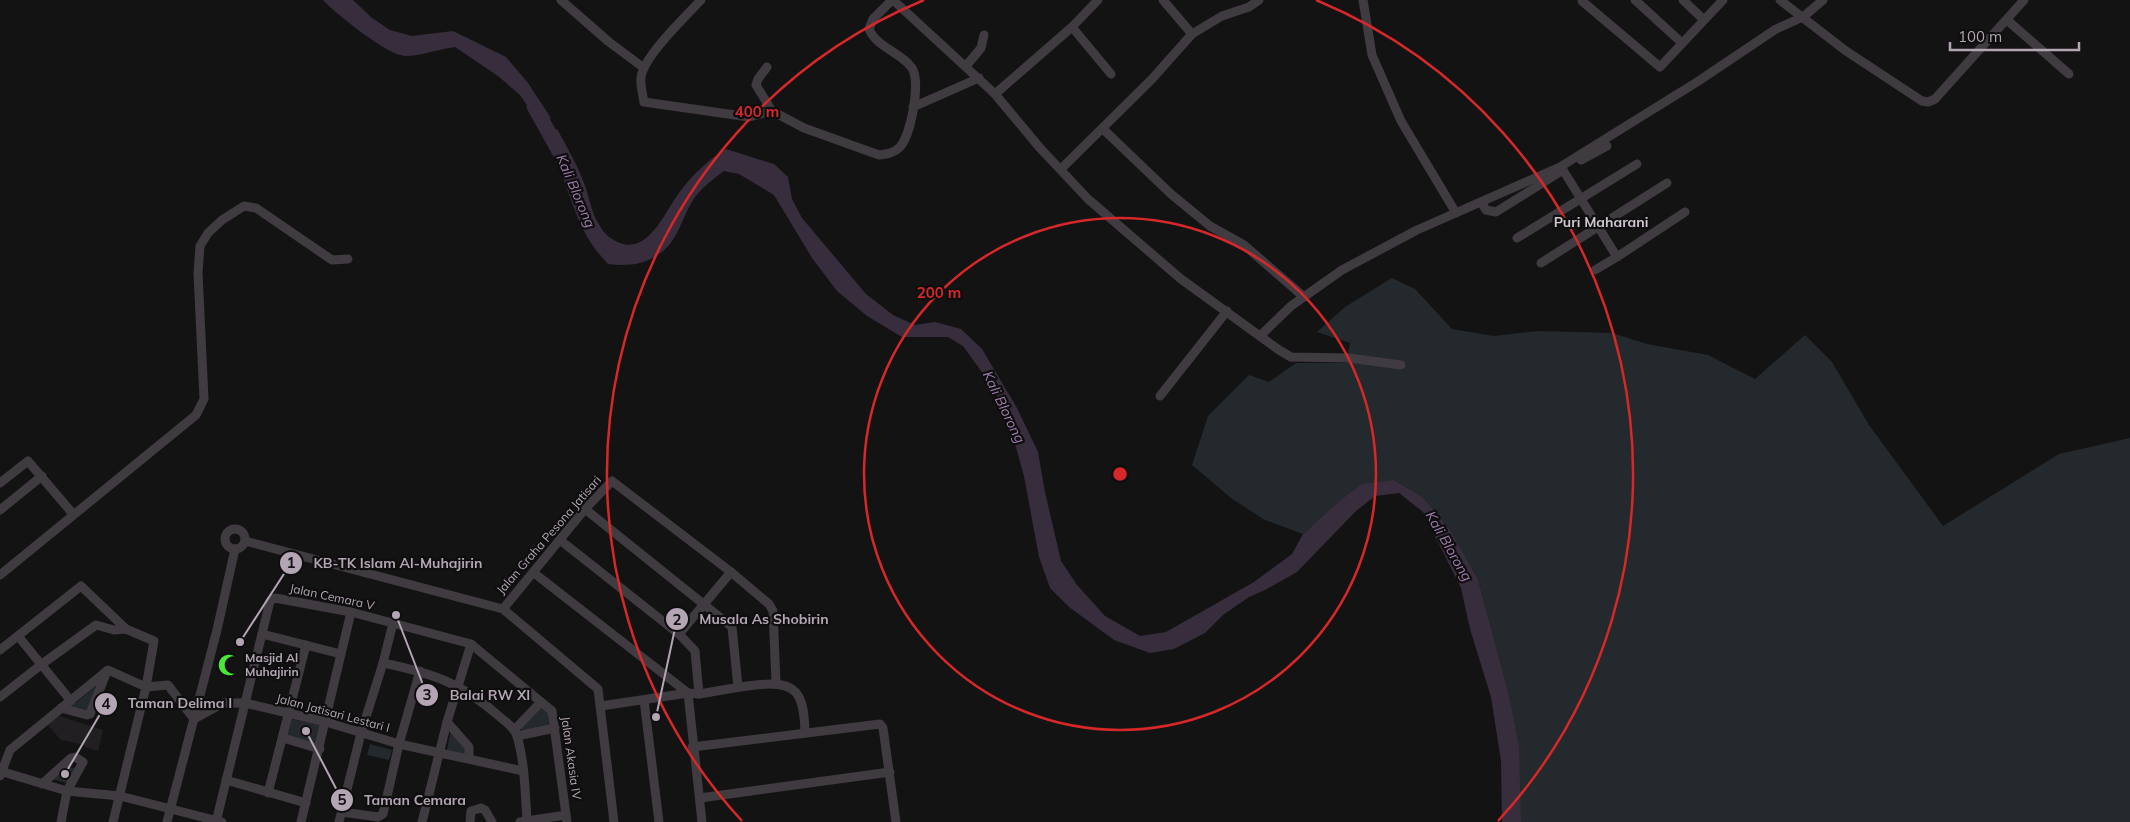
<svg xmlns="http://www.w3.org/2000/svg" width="2130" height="822" font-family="Mulish,sans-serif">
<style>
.built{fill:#211f21}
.green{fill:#23292c}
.water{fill:#372d3c}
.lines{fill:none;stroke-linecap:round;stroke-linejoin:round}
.river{stroke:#372d3c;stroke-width:15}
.minor{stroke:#403b40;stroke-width:9}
.ring{fill:none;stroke:#d62828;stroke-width:2.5}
.labels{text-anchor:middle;stroke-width:4.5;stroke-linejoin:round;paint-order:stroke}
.street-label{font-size:12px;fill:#b3a5b4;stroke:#0f0e0f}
.poi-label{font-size:12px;font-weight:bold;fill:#b3a5b4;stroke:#0f0e0f;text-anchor:start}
.water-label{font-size:14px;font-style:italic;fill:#a07dae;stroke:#0f0e0f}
.neighbourhood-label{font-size:14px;font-weight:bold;fill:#d0c6d0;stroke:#0f0e0f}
.centre{fill:#d62828;stroke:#0f0e0f;stroke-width:2.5}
.ring-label{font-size:15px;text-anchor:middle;font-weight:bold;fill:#d62828;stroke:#0f0e0f;stroke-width:4.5;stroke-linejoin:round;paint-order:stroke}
.leader{fill:none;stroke:#b3a5b4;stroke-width:2}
.callout-dot{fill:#b3a5b4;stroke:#0f0e0f;stroke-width:2}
.mark-label{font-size:15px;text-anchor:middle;font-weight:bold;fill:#111}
.callout-label{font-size:14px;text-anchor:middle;font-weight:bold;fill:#b3a5b4;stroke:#0f0e0f;stroke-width:4.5;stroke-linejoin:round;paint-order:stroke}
</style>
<rect width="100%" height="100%" fill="#141314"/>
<!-- built -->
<polygon class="built" points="59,716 103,730 98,751 85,747 85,745 61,740 47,724"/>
<!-- green -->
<g class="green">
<polygon points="1392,278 1415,289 1452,329 1494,336 1538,331 1612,333 1647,344 1708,355 1755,379 1805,335 1832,362 1869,425 1943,526 2059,454 2130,438 2130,822 1521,822 1508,691 1478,579 1451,531 1423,497 1394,480 1338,502 1303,534 1263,519 1231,498 1192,465 1208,416 1249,375 1269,382 1296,363 1346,363 1350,343 1317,332 1345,307"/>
<polygon points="96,686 89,711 71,707"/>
<polygon points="541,707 548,712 549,729 524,734 521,728"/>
<polygon points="291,719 324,726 320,744 287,736"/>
<polygon points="451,730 467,747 467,755 447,750"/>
<polygon points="370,744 392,750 389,760 367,755"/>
<polygon points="63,766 74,768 69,784 53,779"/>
</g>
<!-- water -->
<g class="water">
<path d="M323,0H353L372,18L390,30L412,36L453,31L506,57L528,83L551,118L540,124L520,95L498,76L455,47C439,49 421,56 405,56C387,55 336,14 323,0Z"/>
<path d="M557,129C567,147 577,164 584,183C590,198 591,213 600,226C605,235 611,239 620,243C649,254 665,211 679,193C692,175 708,160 726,149L774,164L788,177L792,199L802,218L866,294L893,315L915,325L935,322L961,329L982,349L1017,408L1038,452L1045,492L1061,561L1077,585L1105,616L1140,636L1166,632L1254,582L1292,554L1303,534L1338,502L1362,484L1394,480L1423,497L1451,531L1478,579L1508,691L1519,746L1521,822H1502L1501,761L1491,697L1470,629L1461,588L1423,512L1399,493L1375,496L1356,511L1297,572L1265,590L1249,597L1223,615L1205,633L1174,649L1150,653L1114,640L1069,607L1050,588L1039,557L1024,476L1010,426L994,389L963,346L948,337H902L867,316L837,291L812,258L774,195L739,174L724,171C713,179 703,187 695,197C685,211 679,234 669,245C652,264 631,267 608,264C603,258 596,251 591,243C570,210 565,170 544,137Z"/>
</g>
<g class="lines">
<!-- river -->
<polyline class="river" points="534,106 559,151"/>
<!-- minor -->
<g class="minor">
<polyline points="561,0 609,42 644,68"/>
<path d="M701,0C686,16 642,58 641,78C640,85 643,95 644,102L749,117L772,111L804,128L879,155C887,154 894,153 900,147C911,135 921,82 912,68C901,52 877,48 869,29L873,19L892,0"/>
<polyline points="893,0 995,94 1040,148 1088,199 1181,279 1279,350 1291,357 1349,358 1401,365"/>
<polyline points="1163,0 1192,34"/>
<polyline points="1363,0 1372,55 1401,121 1456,213"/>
<polyline points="1635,0 1682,43"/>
<polyline points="1683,0 1704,20"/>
<polyline points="1780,0 1846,51 1922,101 1928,102 1935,99 2024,0"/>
<polyline points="1582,1 1660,67 1723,0"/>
<polyline points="2007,20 2069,74"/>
<polyline points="1072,27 1111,74"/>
<polyline points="966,66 981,48 984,35"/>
<polyline points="767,67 758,79 756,85 772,111"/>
<polyline points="995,94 1072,27 1098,0"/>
<polyline points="913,107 979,78"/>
<polyline points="1103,129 1171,194 1210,226 1244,245 1304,297"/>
<polyline points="1581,160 1607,146"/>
<polyline points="1061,169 1152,79 1192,34 1222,16 1249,7 1259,0"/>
<polyline points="1563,170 1617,257 1595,270"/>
<polyline points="1481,202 1486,210 1496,212 1563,170"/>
<polyline points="1517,238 1637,164"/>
<polyline points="1617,257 1685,212"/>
<polyline points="1541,263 1667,183"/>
<polyline points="1260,336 1291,306 1342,270 1417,230 1560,167 1697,82 1776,29 1803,17 1823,0"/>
<polyline points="1160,396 1227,311"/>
<polyline points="0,483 28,461 73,514"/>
<polyline points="585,509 732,627 738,687"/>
<polyline points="0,510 42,476"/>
<circle cx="235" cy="539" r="10"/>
<polyline points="560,540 679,634 695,651 699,694"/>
<polyline points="245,541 503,609 598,689 614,822"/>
<polyline points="534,573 688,693"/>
<polyline points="0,575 196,415 204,399 198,273 200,246 208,233 222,220 244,206 256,208 332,260 348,259"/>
<polyline points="503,609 585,509 612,481 731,572 769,604 773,611 776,683"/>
<polyline points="262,634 341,654"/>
<polyline points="679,634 731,572"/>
<polyline points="18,636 71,701"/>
<polyline points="0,650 81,586 126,629 154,641 146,687 113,822"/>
<path d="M383,663C432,673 462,683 500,717C506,722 515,728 517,736C525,763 525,793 527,820"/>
<polyline points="688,693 702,822"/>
<polyline points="0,697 42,664 96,625 114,630 126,629"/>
<polyline points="644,700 659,822"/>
<path d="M601,706L688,693L699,694C718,691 737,687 756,685C798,680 804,694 805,733"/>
<polyline points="61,708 87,715 90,714 107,671"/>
<polyline points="447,722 469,747 469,758"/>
<polyline points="514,730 541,702"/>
<polyline points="517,736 555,728"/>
<polyline points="283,738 320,749"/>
<polyline points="692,747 880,724 883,728 896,822"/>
<polyline points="0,771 67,791 120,796 222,822"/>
<polyline points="0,776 10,750 108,670 146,687 168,685 194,719 223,703 245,703 326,722 399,744 523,771"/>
<polyline points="226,780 306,803"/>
<polyline points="42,784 71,758 75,757 83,762 67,791 61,822"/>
<polyline points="268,793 306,645"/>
<polyline points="700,798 890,772"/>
<polyline points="342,812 378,817 383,814 399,744 420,671"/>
<polyline points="167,822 217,630 235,549"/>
<polyline points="216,822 270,601 275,598 351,612 471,644 552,711 567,822"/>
<polyline points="301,822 351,612"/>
<polyline points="339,822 361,733 383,663 393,623"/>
<polyline points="422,822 447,722 471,644"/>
<polyline points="470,822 471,811 481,808 485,810 492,822"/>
<polyline points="520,822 566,815"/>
</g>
</g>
<!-- distance rings -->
<g class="ring">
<circle cx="1120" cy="474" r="256"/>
<path d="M742 821A513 513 0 0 1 924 0M1316 0A513 513 0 0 1 1498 821"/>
</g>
<!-- icons -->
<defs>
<g id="mosque-bare" transform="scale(1.725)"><path d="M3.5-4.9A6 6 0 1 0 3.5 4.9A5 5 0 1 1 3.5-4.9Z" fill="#47ea35" stroke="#0f0e0f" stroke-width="2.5" paint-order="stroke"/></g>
</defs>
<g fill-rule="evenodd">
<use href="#mosque-bare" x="229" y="665"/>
</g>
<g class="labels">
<!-- street labels -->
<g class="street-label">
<text transform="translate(549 535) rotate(-49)" y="4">Jalan Graha Pesona Jatisari</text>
<text transform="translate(332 597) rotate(12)" y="4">Jalan Cemara V</text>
<text transform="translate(333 713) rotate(15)" y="4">Jalan Jatisari Lestari I</text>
<text transform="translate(571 758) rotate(82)" y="4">Jalan Akasia IV</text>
</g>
<!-- poi labels -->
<g class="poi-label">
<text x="245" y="662">Masjid Al<tspan x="245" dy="14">Muhajirin</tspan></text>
</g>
<!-- water labels -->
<g class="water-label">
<text transform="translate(576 191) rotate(67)" y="5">Kali Blorong</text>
<text transform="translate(1004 407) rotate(64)" y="5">Kali Blorong</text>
<text transform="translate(1449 546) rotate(60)" y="5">Kali Blorong</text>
</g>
<!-- neighbourhood labels -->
<g class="neighbourhood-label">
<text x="1601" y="227">Puri Maharani</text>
</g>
</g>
<circle cx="1120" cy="474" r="8" class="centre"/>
<g class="ring-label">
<text x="757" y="117">400 m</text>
<text x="939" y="298">200 m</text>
</g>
<!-- callouts -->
<path class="leader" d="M240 642L291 563M656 717L677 619M396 615L427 695M65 774L106 704M306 731L342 800"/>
<g class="callout-dot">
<circle cx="240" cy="642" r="5"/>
<circle cx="656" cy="717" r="5"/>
<circle cx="396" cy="615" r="5"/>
<circle cx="65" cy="774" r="5"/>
<circle cx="306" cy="731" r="5"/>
<circle cx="291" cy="563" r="12"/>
<circle cx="677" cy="619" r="12"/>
<circle cx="427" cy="695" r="12"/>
<circle cx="106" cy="704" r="12"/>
<circle cx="342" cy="800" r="12"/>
</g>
<g class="mark-label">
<text x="291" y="568">1</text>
<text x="677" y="625">2</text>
<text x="427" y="700">3</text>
<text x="106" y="709">4</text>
<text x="342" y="805">5</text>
</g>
<g class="callout-label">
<text x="398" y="568">KB-TK Islam Al-Muhajirin</text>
<text x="764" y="624">Musala As Shobirin</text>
<text x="490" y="700">Balai RW XI</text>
<text x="180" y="708">Taman Delima I</text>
<text x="415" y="805">Taman Cemara</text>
</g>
<!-- scale -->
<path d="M1950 42v8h129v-8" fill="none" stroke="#b3a5b4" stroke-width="2.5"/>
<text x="1958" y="42" font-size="15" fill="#b3a5b4" stroke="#0f0e0f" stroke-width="4" paint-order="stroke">100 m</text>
</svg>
